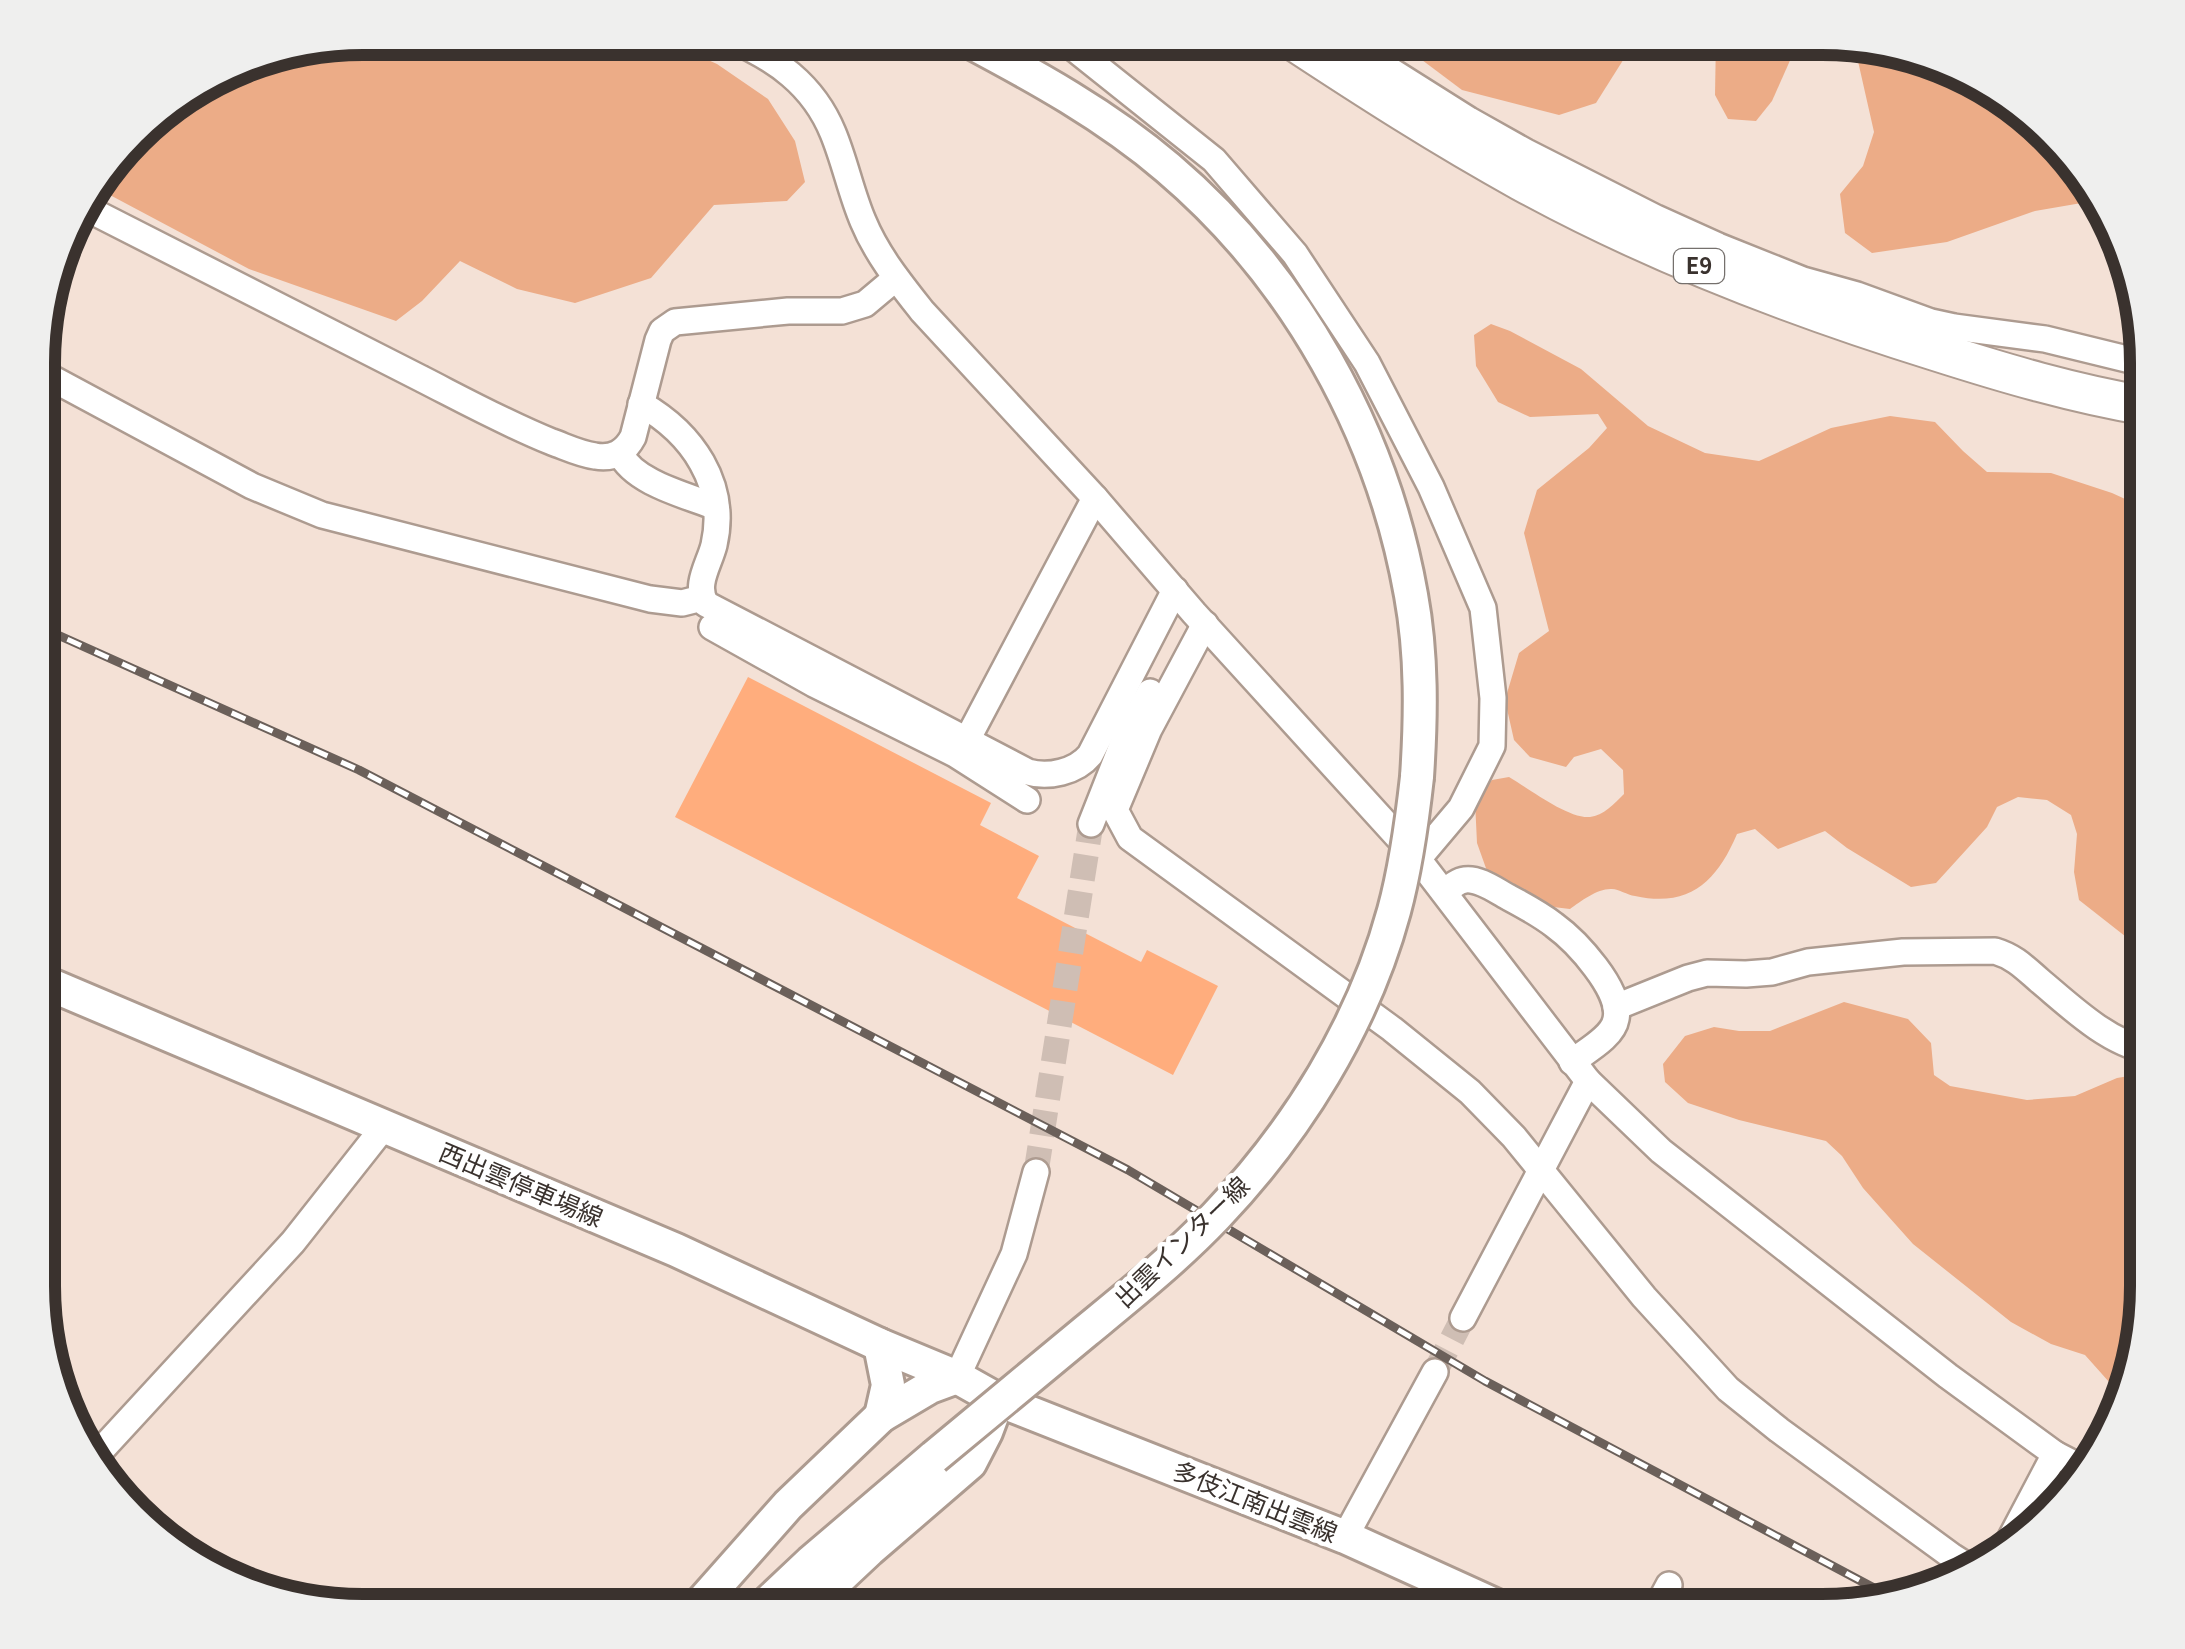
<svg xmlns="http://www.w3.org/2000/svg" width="2185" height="1649" font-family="Georgia,'Noto Sans JP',serif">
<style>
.green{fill:#ecac87}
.building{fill:#ffad7d}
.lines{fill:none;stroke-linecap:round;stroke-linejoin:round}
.minor-tunnel{stroke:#cfbeb4;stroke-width:25;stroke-dasharray:25 12;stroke-linecap:butt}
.minor-casing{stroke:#ad9b90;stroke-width:30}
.major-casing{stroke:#ad9b90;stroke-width:38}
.highway-casing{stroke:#ad9b90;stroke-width:42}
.minor{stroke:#fff;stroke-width:25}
.major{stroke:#fff;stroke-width:32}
.highway{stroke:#fff;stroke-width:38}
.rail-casing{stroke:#6b605a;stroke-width:9}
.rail{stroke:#fff;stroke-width:5;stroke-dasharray:15;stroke-linecap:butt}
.major-bridge-casing{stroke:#ad9b90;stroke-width:38;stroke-linecap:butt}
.major-bridge{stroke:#fff;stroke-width:32}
.labels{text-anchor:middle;stroke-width:9;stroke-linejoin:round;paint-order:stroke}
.shield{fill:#fff;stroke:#75706d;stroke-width:2.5}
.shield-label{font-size:22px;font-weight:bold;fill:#3a322e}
.street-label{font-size:25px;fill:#3a322e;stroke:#fff}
.rim{fill:none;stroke:#3a322e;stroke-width:12}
</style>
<rect width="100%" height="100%" fill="#f4e1d6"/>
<!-- green -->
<g class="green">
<polygon points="363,38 659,38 717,64 768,99 795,141 805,182 787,201 714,205 651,278 575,303 517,289 460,261 422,301 396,321 249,269 93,186 149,118 258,55"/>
<polygon points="1399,38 1637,38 1596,103 1559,115 1462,90 1410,51"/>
<polygon points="1716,38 1800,38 1772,101 1756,121 1728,119 1715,95"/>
<polygon points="1850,40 1946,62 2036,118 2099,200 2035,211 1947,242 1872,253 1845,233 1840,194 1863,166 1874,132 1855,48"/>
<path d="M1491,324L1510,331L1581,369L1648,426L1705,453L1759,461L1831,428L1890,416L1935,422L1963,451L1987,472L2051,473L2112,493L2147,509V951H2144L2079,900L2074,872L2077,834L2071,815L2047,800L2018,797L1997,807L1987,827L1936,883L1911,887L1847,848L1825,831L1778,849L1755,829L1737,834C1717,881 1690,908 1635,896C1627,895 1619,889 1612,889C1598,888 1581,901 1570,909L1545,906L1507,886L1487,871L1477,843L1475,801L1492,780L1509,777C1528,788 1568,819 1590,817C1603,816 1615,803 1624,794L1623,770L1601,749L1574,757L1566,767L1530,757L1514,740L1505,700L1519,653L1549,631L1524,533L1537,490L1589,448L1607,428L1598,414L1530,417L1498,402L1476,366L1474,335Z"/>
<polygon points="1844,1002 1908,1019 1931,1043 1934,1075 1950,1086 2027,1100 2075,1096 2117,1078 2147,1073 2147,1308 2126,1397 2118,1392 2085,1355 2051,1344 2011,1322 1913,1244 1863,1188 1842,1156 1826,1141 1739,1120 1688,1103 1665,1082 1663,1064 1685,1036 1714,1027 1739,1031 1770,1031"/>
</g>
<!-- building -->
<polygon class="building" points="748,677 991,803 980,825 1039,856 1017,898 1141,962 1147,950 1218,986 1173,1075 675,817"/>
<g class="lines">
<!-- minor-tunnel -->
<g class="minor-tunnel">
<polyline points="1036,1172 1091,824"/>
<polyline points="1435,1372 1463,1318"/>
</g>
<!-- minor casing -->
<g class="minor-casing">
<g id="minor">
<path d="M728,38C775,58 813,84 833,133C845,162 851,193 863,221C877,255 900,283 922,311L1095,498L1194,613L1418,859L1588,1081L1661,1151L1948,1376L2055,1454L2086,1470"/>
<polyline points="1061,38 1214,160 1295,254 1367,363 1431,487 1483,608 1493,698 1492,746 1461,808 1418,859"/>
<polyline points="1339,38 1469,120 1526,152 1656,218 1718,246 1803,280 1857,295 1931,322 1954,327 2045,339 2147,364"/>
<path d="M79,207L82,206C196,263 309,321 422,379C465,401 507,424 552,442C566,447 580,454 595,456C613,459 625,452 633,437L658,340L662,331L675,322L788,311H842L865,304L896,278"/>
<polyline points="40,372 252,486 322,515 650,599 682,603 702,598"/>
<path d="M641,404C692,433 728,484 714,545C709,565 694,585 706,604L1028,772C1048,778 1076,772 1090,755L1175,590"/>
<path d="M620,453C634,483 686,495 716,507"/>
<polyline points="1205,624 1149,729 1115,810 1130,838 1392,1029 1470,1092 1514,1137 1644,1297 1728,1389 1779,1430 1953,1557 1975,1571"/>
<polyline points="712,627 814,684 955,754 1027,800"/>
<polyline points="967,740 1095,498"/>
<polyline points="1091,824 1127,733 1150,692"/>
<path d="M1445,892C1451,887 1457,881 1465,880C1479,878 1495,890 1508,897C1523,905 1540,914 1554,925C1576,941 1622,990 1616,1019C1613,1037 1586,1051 1572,1062"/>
<path d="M1616,1007L1688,978L1707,973L1746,974L1772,972L1808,962L1903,952L1995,951C2015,957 2025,968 2040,981C2071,1007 2107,1042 2147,1050"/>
<polyline points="1463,1318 1588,1081"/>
<polyline points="957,1377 1014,1254 1036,1172"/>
<polyline points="93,1459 293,1242 383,1128"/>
<polyline points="1345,1537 1435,1372"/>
<polyline points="2006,1547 2055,1454"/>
<polyline points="1655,1611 1669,1585"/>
</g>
</g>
<!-- major casing -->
<g class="major-casing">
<g id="major">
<path d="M963,38C1035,76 1106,115 1168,168C1295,276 1382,431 1411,595C1422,655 1421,716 1417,777"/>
<polyline points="39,980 676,1250 880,1345 957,1377 998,1400 1345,1537 1508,1611"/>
<polyline points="880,1345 888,1385 881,1416"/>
<polyline points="694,1611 788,1505 881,1416 930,1387 957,1377"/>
<polyline points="759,1611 811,1562 934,1457"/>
<polyline points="804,1611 869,1550 970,1463 986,1432 998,1400"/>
</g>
</g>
<!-- highway casing -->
<g class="highway-casing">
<path id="highway" d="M1289,38C1365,88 1441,137 1521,181C1652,253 1793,307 1935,351C2004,373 2075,394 2147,406"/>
</g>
<!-- minor -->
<use href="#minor" class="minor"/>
<!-- major -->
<use href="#major" class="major"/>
<!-- highway -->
<use href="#highway" class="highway"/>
<!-- rail casing -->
<g class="rail-casing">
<polyline id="rail" points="40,627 359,770 1128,1170 1485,1381 1889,1596"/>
</g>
<!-- rail -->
<use href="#rail" class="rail"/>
<!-- major-bridge casing -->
<g class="major-bridge-casing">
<path id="major-bridge" d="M934,1457C985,1415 1035,1373 1086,1331C1131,1294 1176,1258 1216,1216C1297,1131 1363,1025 1394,911C1406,867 1412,822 1417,777"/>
</g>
<!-- major-bridge -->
<use href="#major-bridge" class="major-bridge"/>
</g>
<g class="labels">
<!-- shield labels -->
<rect class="shield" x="1674" y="249" width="50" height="34" rx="8"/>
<g class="shield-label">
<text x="1699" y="274">E9</text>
</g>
<!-- street labels -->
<g class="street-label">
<text transform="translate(521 1185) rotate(23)" y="9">西出雲停車場線</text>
<text transform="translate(1182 1242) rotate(-44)" y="9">出雲インター線</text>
<text transform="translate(1255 1502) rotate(22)" y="9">多伎江南出雲線</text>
</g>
</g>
<!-- crop -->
<path d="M0 0H2185V1649H0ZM363 55H1822A308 308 0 0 1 2130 363V1286A308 308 0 0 1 1822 1594H363A308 308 0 0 1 55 1286V363A308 308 0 0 1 363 55Z" fill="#efefee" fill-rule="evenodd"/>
<path class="rim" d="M363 55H1822A308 308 0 0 1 2130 363V1286A308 308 0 0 1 1822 1594H363A308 308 0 0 1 55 1286V363A308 308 0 0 1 363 55Z"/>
</svg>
